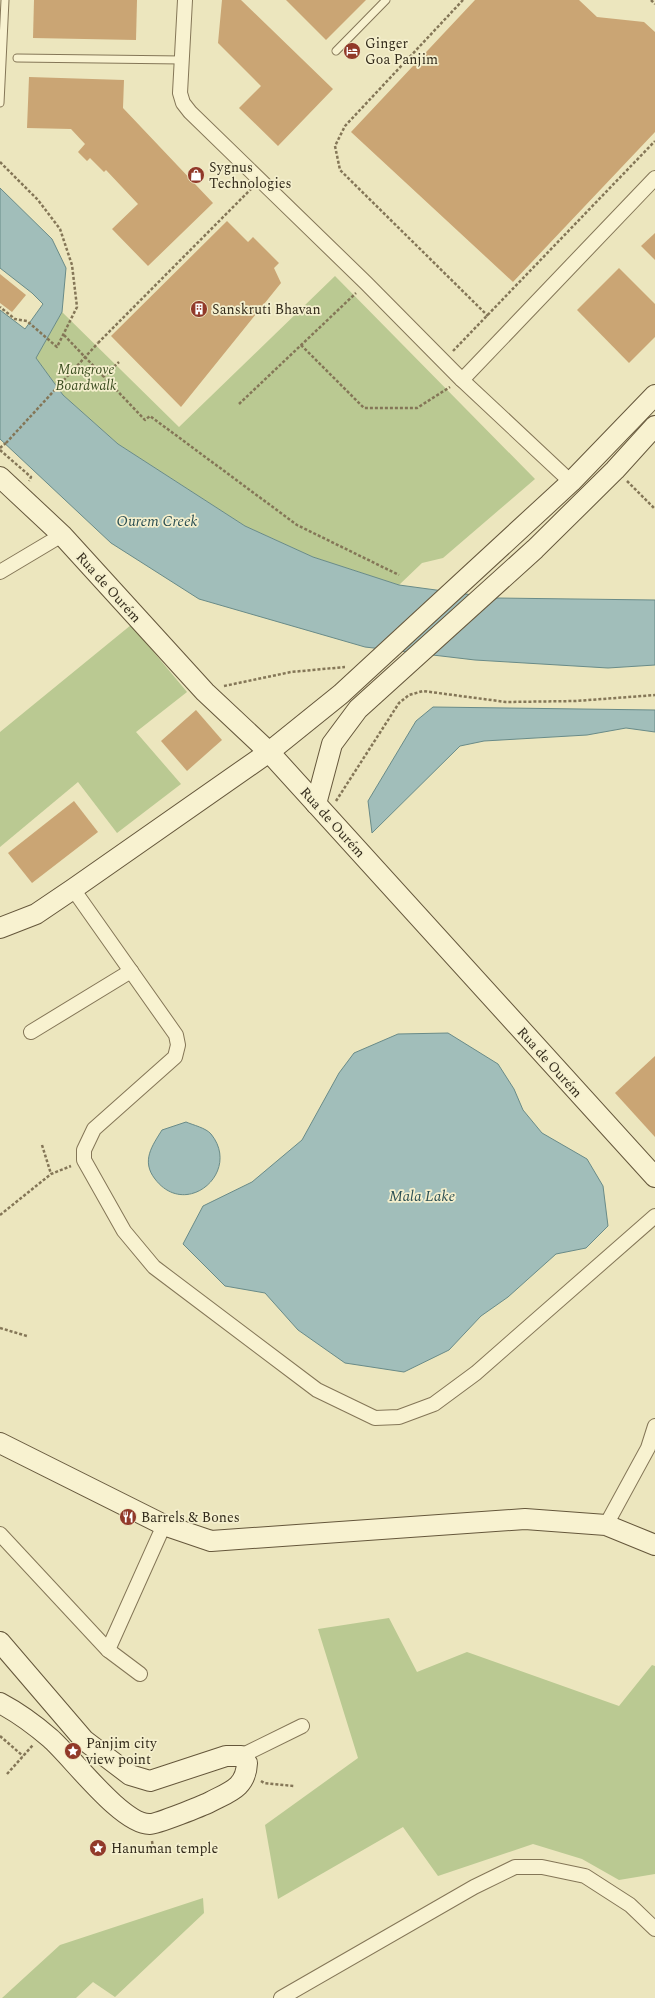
<svg xmlns="http://www.w3.org/2000/svg" width="655" height="1998" font-family="Spectral,serif">
<style>
.green{fill:#bac992}
.water{fill:#a1beba;stroke:#698b88}
.building{fill:#caa574}
.lines{fill:none;stroke-linecap:round;stroke-linejoin:round}
.lane-casing{stroke:#847657;stroke-width:9}
.street-casing{stroke:#847657;stroke-width:16}
.secondary-casing{stroke:#65573b;stroke-width:22}
.path{stroke:#847657;stroke-width:2.5;stroke-dasharray:3 2;stroke-linecap:butt}
.lane{stroke:#f8f2d0;stroke-width:7}
.street{stroke:#f8f2d0;stroke-width:14}
.secondary{stroke:#f8f2d0;stroke-width:20}
.path-bridge{stroke:#847657;stroke-width:2.5;stroke-dasharray:3 2;stroke-linecap:butt}
.labels{text-anchor:middle;stroke-width:3.5;stroke-linejoin:round;paint-order:stroke}
.poi-label{font-size:14px;fill:#332b1b;stroke:#f4efcd;text-anchor:start}
.park-label{font-size:14px;font-style:italic;fill:#3d4f22;stroke:#f4efcd}
.street-label{font-size:14px;fill:#332b1b;stroke:#f4efcd}
.water-label{font-size:15px;font-style:italic;fill:#2b4f53;stroke:#f4efcd}
</style>
<rect width="100%" height="100%" fill="#ece6be"/>
<!-- green -->
<g class="green">
<polygon points="335,276 535,479 443,558 422,563 399,585 313,557 245,526 118,444 63,395 36,358 62,312 179,427"/>
<polygon points="131,625 187,692 136,732 181,784 117,833 78,782 0,847 0,732"/>
<polygon points="389,1618 417,1672 467,1652 619,1706 652,1665 655,1666 655,1874 619,1880 582,1859 533,1844 438,1876 403,1827 278,1899 265,1825 358,1758 318,1629"/>
<polygon points="203,1898 204,1913 115,1997 93,1982 76,1998 2,1998 60,1945"/>
</g>
<!-- water -->
<g class="water">
<polygon points="0,188 52,239 66,268 62,312 36,358 63,395 118,444 245,526 313,557 399,585 495,598 655,600 655,665 608,668 475,660 365,647 199,599 111,543 0,439 0,310 25,329 43,304 32,293 0,268"/>
<polygon points="433,707 655,710 655,732 626,728 587,735 484,741 460,746 372,833 368,801 416,721"/>
<polygon points="448,1033 498,1064 514,1089 523,1110 542,1133 587,1159 603,1186 608,1226 586,1248 556,1254 508,1297 481,1316 449,1350 404,1372 345,1363 298,1330 265,1293 225,1286 183,1244 203,1206 252,1182 302,1140 339,1073 354,1053 398,1034"/>
<path d="M186,1122C193,1125 206,1128 211,1134C242,1172 186,1220 155,1179C141,1161 152,1146 162,1130Z"/>
</g>
<!-- building -->
<g class="building">
<polygon points="34,0 137,0 136,40 33,38"/>
<polygon points="222,0 241,0 333,89 278,146 239,108 261,86 218,43"/>
<polygon points="286,0 366,0 326,40"/>
<polygon points="475,0 579,0 597,17 644,22 655,32 655,132 513,282 351,132"/>
<polygon points="29,77 124,80 123,108 213,203 148,266 112,229 138,204 106,170 104,172 90,158 87,161 78,152 85,144 71,129 27,128"/>
<polygon points="227,221 248,242 253,237 279,263 274,268 281,283 181,407 111,336"/>
<polygon points="655,233 655,260 641,246"/>
<polygon points="619,268 655,304 655,337 629,363 577,310"/>
<polygon points="0,274 26,295 12,312 0,303"/>
<polygon points="196,710 222,740 187,771 161,741"/>
<polygon points="74,801 98,832 32,883 8,853"/>
<polygon points="655,1056 655,1137 615,1093"/>
</g>
<g class="lines">
<!-- lane casing -->
<g class="lane-casing">
<g id="lane">
<polyline points="336,51 386,0"/>
<polyline points="17,58 182,60"/>
<polyline points="0,103 5,0"/>
</g>
</g>
<!-- street casing -->
<g class="street-casing">
<g id="street">
<polyline points="185,0 180,93 183,103 190,112 366,283 462,380 571,482"/>
<polyline points="462,380 655,178"/>
<polyline points="0,572 62,535"/>
<polyline points="73,889 176,1035 178,1045 175,1057 94,1129 84,1150 84,1160 124,1231 154,1267 317,1390 375,1418 399,1417 434,1404 476,1373 655,1216"/>
<polyline points="31,1032 131,971"/>
<polyline points="606,1525 648,1448 655,1426"/>
<polyline points="0,1534 108,1650 140,1674"/>
<polyline points="108,1650 164,1525"/>
<polyline points="241,1756 302,1726"/>
<polyline points="281,1998 474,1887 515,1867 542,1867 585,1876 630,1905 655,1929"/>
</g>
</g>
<!-- secondary casing -->
<g class="secondary-casing">
<g id="secondary">
<polyline points="0,477 62,535 205,692 269,752 655,1177"/>
<polyline points="316,804 332,744 358,709 535,549 615,470 655,426"/>
<polyline points="0,928 36,914 73,889 269,752 341,694 571,482 655,395"/>
<polyline points="0,1443 164,1525 211,1541 525,1519 606,1525 655,1545"/>
<path d="M0,1642L84,1740L130,1775L150,1781L226,1756H241L247,1763C246,1788 229,1792 210,1802C202,1806 157,1824 150,1824C122,1825 71,1756 50,1738C35,1725 17,1712 0,1703"/>
</g>
</g>
<!-- path -->
<g class="path">
<polyline points="463,0 345,126 335,146 340,170 488,316"/>
<polyline points="651,0 655,4"/>
<polyline points="0,162 38,200 60,229 72,265 77,307 57,347 27,321 15,319 0,307"/>
<polyline points="64,335 145,420 150,416 297,525 399,575"/>
<polyline points="98,343 251,189"/>
<polyline points="301,345 364,408 417,408 450,387"/>
<polyline points="453,351 655,141"/>
<polyline points="103,377 119,362"/>
<polyline points="239,404 356,293"/>
<polyline points="0,448 6,443"/>
<polyline points="0,450 31,477 29,481"/>
<polyline points="627,481 655,509"/>
<polyline points="224,686 291,672 345,667"/>
<polyline points="336,801 399,703 409,695 423,691 506,702 576,701 655,695"/>
<polyline points="42,1145 51,1174"/>
<polyline points="0,1215 51,1174 71,1166"/>
<polyline points="0,1328 27,1336"/>
<polyline points="0,1736 23,1756"/>
<polyline points="7,1774 33,1745"/>
<polyline points="261,1781 264,1783 294,1786"/>
<polyline points="152,1841 153,1848"/>
</g>
<!-- lane -->
<use href="#lane" class="lane"/>
<!-- street -->
<use href="#street" class="street"/>
<!-- secondary -->
<use href="#secondary" class="secondary"/>
<!-- path-bridge -->
<polyline class="path-bridge" points="6,443 98,343"/>
</g>
<!-- icons -->
<defs>
<g id="hotel-disc" transform="scale(0.9)"><circle r="9.5" fill="#913929" stroke="#f4efcd"/><path d="M-6-4.5h1.5V1H6V5H4.5V3h-9V5H-6ZM-4 0a1.8 1.8 0 1 1 3.6 0ZM.5 0V-2.5h3Q6-2.5 6 0Z" fill="#fff"/></g>
<g id="shop-disc" transform="scale(0.9)"><circle r="9.5" fill="#913929" stroke="#f4efcd"/><path d="M-5-2.5h2.3a2.7 3.5 0 0 1 5.4 0H5L5.5 6h-11ZM-1.5-2.5h3a1.5 2.3 0 0 0-3 0Z" fill="#fff"/></g>
<g id="building-disc" transform="scale(0.9)"><circle r="9.5" fill="#913929" stroke="#f4efcd"/><path d="M-4-6H4V6H1V3H-1V6H-4ZM-2.5-4.3h1.7v1.8h-1.7ZM.8-4.3h1.7v1.8H.8ZM-2.5-1h1.7V.8h-1.7ZM.8-1h1.7V.8H.8Z" fill="#fff"/></g>
<g id="restaurant-disc" transform="scale(0.9)"><circle r="9.5" fill="#913929" stroke="#f4efcd"/><path d="M-5-6h1v4h1v-4h1v4h1v-4h1v5L-1.5 .5V6h-2V.5L-5-1ZM5-6V6H3V1.5H1.5Q1.5-4 5-6Z" fill="#fff"/></g>
<g id="sight-disc" transform="scale(0.9)"><circle r="9.5" fill="#913929" stroke="#f4efcd"/><path d="M0-6L1.8-2.2L6-1.7L2.9 1.2L3.7 5.4L0 3.3L-3.7 5.4L-2.9 1.2L-6-1.7L-1.8-2.2Z" fill="#fff"/></g>
</defs>
<g fill-rule="evenodd">
<use href="#hotel-disc" x="352" y="51"/>
<use href="#shop-disc" x="196" y="175"/>
<use href="#building-disc" x="199" y="309"/>
<use href="#restaurant-disc" x="128" y="1517"/>
<use href="#sight-disc" x="73" y="1751"/>
<use href="#sight-disc" x="98" y="1848"/>
</g>
<g class="labels">
<!-- poi labels -->
<g class="poi-label">
<text x="365" y="48">Ginger<tspan x="365" dy="16">Goa Panjim</tspan></text>
<text x="209" y="172">Sygnus<tspan x="209" dy="16">Technologies</tspan></text>
<text x="212" y="314">Sanskruti Bhavan</text>
<text x="141" y="1522">Barrels &amp; Bones</text>
<text x="86" y="1748">Panjim city<tspan x="86" dy="16">view point</tspan></text>
<text x="111" y="1853">Hanuman temple</text>
</g>
<!-- park labels -->
<g class="park-label">
<text x="86" y="374">Mangrove<tspan x="86" dy="16">Boardwalk</tspan></text>
</g>
<!-- street labels -->
<g class="street-label">
<text transform="translate(109 587) rotate(48)" y="5">Rua de Ourém</text>
<text transform="translate(333 822) rotate(48)" y="5">Rua de Ourém</text>
<text transform="translate(550 1062) rotate(48)" y="5">Rua de Ourém</text>
</g>
<!-- water labels -->
<g class="water-label">
<text x="157" y="526">Ourem Creek</text>
<text x="422" y="1201">Mala Lake</text>
</g>
</g>
</svg>
